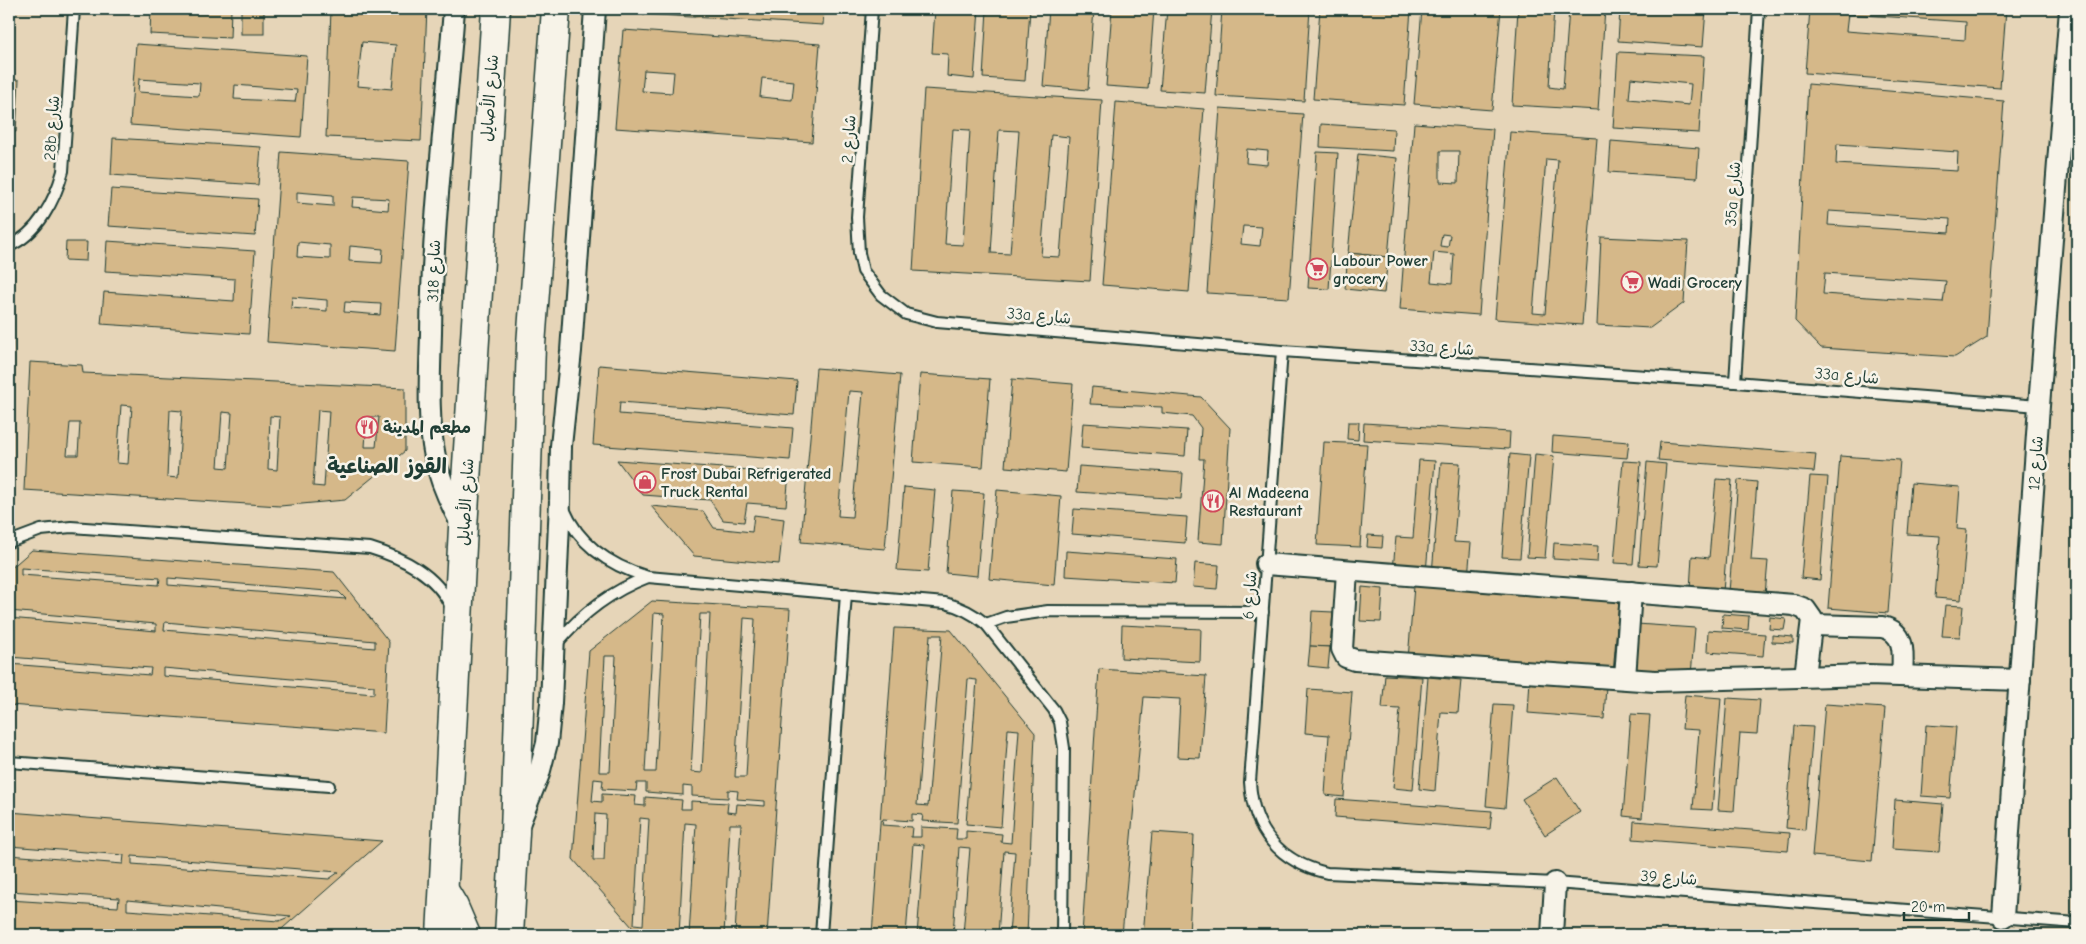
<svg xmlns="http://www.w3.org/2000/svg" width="2086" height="944" font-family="'Comic Neue','Playpen Sans Arabic',sans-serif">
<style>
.built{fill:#e6d5b8}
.building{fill:#d5b889;stroke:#1f3d34;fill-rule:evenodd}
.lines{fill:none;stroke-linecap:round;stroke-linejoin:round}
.service-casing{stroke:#1f3d34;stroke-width:14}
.minor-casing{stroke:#1f3d34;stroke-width:24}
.secondary-casing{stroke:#1f3d34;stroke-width:31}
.service{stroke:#f7f3e8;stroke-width:10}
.minor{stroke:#f7f3e8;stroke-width:20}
.secondary{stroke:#f7f3e8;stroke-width:28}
.labels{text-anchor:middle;stroke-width:5;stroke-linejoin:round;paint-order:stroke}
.street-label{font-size:16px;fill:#1f3d34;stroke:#f7f3e8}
.poi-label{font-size:16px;font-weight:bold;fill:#1f3d34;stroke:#f7f3e8;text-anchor:start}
.district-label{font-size:21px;font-weight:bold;fill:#1f3d34;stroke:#f7f3e8}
</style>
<rect width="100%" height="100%" fill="#ede1cc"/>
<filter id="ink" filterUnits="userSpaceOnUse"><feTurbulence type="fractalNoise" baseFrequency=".02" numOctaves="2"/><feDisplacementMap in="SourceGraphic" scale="10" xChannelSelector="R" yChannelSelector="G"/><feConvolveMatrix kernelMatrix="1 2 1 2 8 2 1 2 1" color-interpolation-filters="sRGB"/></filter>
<g filter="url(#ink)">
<!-- built -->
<rect class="built" x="9" y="9" width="2068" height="926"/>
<!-- building -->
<g class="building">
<polygon points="151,9 231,9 230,38 150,34"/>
<rect x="241" y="9" width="23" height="25"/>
<path d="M331,9H427L421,141L326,137ZM362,42L396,45L392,89L357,86Z"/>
<polygon points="626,9 824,9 823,25 626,13"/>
<polygon points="935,9 979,9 974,79 947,76 948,54 932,53"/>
<polygon points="987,9 1030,9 1025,81 983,78"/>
<polygon points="1049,9 1094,9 1088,90 1043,86"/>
<polygon points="1112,9 1154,9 1148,89 1106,86"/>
<polygon points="1167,9 1212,9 1205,93 1160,90"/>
<polygon points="1222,9 1310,9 1304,101 1216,96"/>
<polygon points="1320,9 1411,9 1404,105 1313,99"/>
<polygon points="1422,9 1501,9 1492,110 1414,104"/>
<polygon points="1518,9 1554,9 1549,87 1563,89 1569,9 1605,9 1598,110 1512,105"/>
<polygon points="1636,9 1706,9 1703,47 1618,41 1620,10 1636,11"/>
<path d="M1810,9H2006L2000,88L1805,73ZM1848,14L1966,22L1965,40L1846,31Z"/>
<path d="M623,30L820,44L812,142L615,128ZM644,70L674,72L672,93L642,91ZM762,78L794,81L792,100L760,97Z"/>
<path d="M136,44L307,56L301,137L130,125ZM139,79L200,83L199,96L138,92ZM235,85L297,90L295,102L234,99Z"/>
<path d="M1618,52L1704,56L1699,133L1613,128ZM1631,78L1691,84L1689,105L1629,99Z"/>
<polygon points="9,79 19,80 16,132 9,132"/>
<path d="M1808,84L2004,101L1987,337L1955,357L1821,348L1795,321ZM1837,144L1958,152L1957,171L1836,164ZM1829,211L1950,219L1949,233L1828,225ZM1825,273L1946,281L1943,302L1823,294Z"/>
<path d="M924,89L1102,100L1090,281L913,271ZM953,129L970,130L963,245L945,244ZM999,130L1019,131L1010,254L991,253ZM1051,135L1069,137L1060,257L1041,256Z"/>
<polygon points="1116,102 1204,109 1189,292 1102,285"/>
<path d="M1220,108L1303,114L1289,298L1207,293ZM1247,149L1268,151L1267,165L1246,163ZM1243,226L1262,227L1260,246L1241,244Z"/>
<path d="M1414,123L1493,129L1479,315L1400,309ZM1440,151H1459L1458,183L1440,182ZM1442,234L1450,235L1448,247L1440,246ZM1434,252L1454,254L1452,284L1431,282Z"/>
<polygon points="1321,124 1394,129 1393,151 1320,147"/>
<path d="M1510,132L1597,138L1582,325L1495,319ZM1546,159L1558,160L1545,314L1533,313Z"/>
<polygon points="113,138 261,147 258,185 111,175"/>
<polygon points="1611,141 1699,148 1697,178 1609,172"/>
<polygon points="9,149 13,149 9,190"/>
<path d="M281,152L409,161L395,351L267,342ZM297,192L333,195V206L297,203ZM353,197L389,199L388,210L352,207ZM298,242L330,245V259L297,257ZM350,246L383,249L382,263L349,261ZM292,297L327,300V311L291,308ZM345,302L381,304L380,315L344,312Z"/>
<polygon points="1317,152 1338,153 1329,289 1308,288"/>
<polygon points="1358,154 1397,158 1388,257 1348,253"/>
<polygon points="111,189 258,199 255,236 108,226"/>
<polygon points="1601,237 1688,241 1684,303 1650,328 1597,325"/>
<polygon points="107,241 255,251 249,334 101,324 104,292 234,301 235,279 105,271"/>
<polygon points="66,242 87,242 86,261 65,260"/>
<polygon points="1348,253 1388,257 1384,293 1345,289"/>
<polygon points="9,322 13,322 9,397"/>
<path d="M30,362L82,365L83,373L405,388V451L345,500L280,506L24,490ZM121,405L132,406L128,464L117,463ZM170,410L182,411L178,478L167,477ZM318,410L329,411L324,487L313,486ZM222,412L232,413L228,468L218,467ZM270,416L280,417L277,470L268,469ZM367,417H379L376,447H365ZM70,423H80L78,455H67Z"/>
<polygon points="599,365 797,381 794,415 620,402 619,414 793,428 790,460 593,445"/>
<path d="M816,368L900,375L885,549L801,542ZM849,391L863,392L852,517L838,516Z"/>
<polygon points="920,374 990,379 983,467 913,462"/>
<polygon points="1012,379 1073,384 1066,472 1005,467"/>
<polygon points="1092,387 1201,397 1230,428 1223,544 1198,542 1204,459 1199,459 1201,428 1192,416 1162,413 1162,407 1090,404"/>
<polygon points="1348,422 1359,422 1358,440 1347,439"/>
<polygon points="1083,423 1187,430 1185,456 1081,448"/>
<polygon points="1364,423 1510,432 1509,449 1363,440"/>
<polygon points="1553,436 1629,442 1627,458 1552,452"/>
<polygon points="1324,442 1367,444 1360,547 1317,545"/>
<polygon points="1660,442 1816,454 1814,472 1658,460"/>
<polygon points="1510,454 1529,456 1520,558 1502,557"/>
<polygon points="1535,454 1554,456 1545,558 1527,557"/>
<polygon points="1840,456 1900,460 1888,613 1828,608"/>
<polygon points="617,460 789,473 786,506 747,503 744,522 723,520 710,500 643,495"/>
<polygon points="1419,460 1435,461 1426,573 1393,570 1396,537 1413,538"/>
<polygon points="1623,461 1641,462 1633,564 1614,563"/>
<polygon points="1441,462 1460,463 1454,542 1471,543 1468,577 1432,574"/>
<polygon points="1647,462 1666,464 1657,566 1639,565"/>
<polygon points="1079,466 1183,473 1181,499 1077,492"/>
<polygon points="1810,476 1828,477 1820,580 1801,578"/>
<polygon points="1716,479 1732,480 1723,592 1690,590 1692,556 1709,558"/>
<polygon points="1738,480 1757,482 1751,560 1768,561 1765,595 1729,592"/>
<polygon points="1911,483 1960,487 1957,529 1967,530 1961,600 1935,598 1940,536 1907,534"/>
<polygon points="904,487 935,490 928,572 897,570"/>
<polygon points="997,490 1061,496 1054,585 989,579"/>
<polygon points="953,491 984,493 977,576 946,573"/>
<polygon points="651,506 703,511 714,528 752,532 754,515 784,519 779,564 694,556"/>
<polygon points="1074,509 1187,517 1185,543 1072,534"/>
<polygon points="1368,535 1383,536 1382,548 1367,547"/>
<polygon points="1554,543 1598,546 1597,562 1553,559"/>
<path d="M32,550L334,572L389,642L384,733L9,705V664L150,675L151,668L9,657V618L156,631V624L9,611V570ZM21,568L160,578L159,585L21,575ZM168,578L339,592L346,599L168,585ZM165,622L375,641V648L164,630ZM163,668L374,686V694L163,676Z"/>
<polygon points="1066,551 1177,559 1175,583 1065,576"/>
<polygon points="1195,563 1219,565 1217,589 1193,587"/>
<polygon points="1414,586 1619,601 1613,674 1408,659"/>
<polygon points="1362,587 1383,589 1381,622 1360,621"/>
<path d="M652,601L790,609L767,935H735L741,824H730L724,935H689L696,824L685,823L679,935H639L573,859L589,651ZM654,613L664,614L656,772H645ZM700,614H710L702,773L691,772ZM744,618L755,619L746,777H735ZM605,656H616L610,772H599ZM594,779L603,780L602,789L636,791L637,783H646V792L683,795V786L692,787V796L728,798V790L738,791L737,799L765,801V806L737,804L736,813L727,812L728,803L691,801V809H681L682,800L645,797V806L635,805L636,796L602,794V802L592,801ZM595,814L606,815L604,860H593ZM640,818L649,819L643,925L634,924Z"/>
<polygon points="1945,605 1963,606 1960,637 1942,636"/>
<polygon points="1312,611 1333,612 1330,647 1310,646"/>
<polygon points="1723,614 1749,616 1748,630 1722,628"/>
<polygon points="1770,617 1786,619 1784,630 1769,629"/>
<polygon points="1637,624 1695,628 1691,675 1633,671"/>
<polygon points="1122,625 1201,629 1200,662 1121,658"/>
<path d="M894,628L951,630L1035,733L1027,935H1009L1015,852L1004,851L998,935H963L970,848L959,847L953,935H917L924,845L913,844L906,935H872ZM930,635H942L928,806L917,805ZM968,679L977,680L966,824L1001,827L1008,729L1019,730L1011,843L1001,842L1002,834L966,831V839H956L957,829L921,827V837H911L912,827L882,825L883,819L912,821V814L923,815L922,821L957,823Z"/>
<polygon points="1708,630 1765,634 1763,656 1707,652"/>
<polygon points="1772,635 1793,637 1793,643 1772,642"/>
<polygon points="1310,646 1330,647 1328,668 1308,666"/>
<polygon points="1099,669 1206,676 1200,758 1177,757 1180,699 1144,697 1122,935 1082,935"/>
<polygon points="1385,675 1422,677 1413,790 1393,788 1400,709 1382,708"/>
<polygon points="1428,677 1461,680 1458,713 1441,712 1435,791 1419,789"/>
<polygon points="1530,679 1606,685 1604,719 1528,713"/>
<polygon points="1308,689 1352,692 1344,797 1325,795 1329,735 1305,733"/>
<polygon points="1685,695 1721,698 1712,810 1693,809 1699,730 1682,729"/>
<polygon points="1727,698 1760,700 1757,734 1740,733 1734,811 1718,810"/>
<polygon points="1494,704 1513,705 1505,808 1486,806"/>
<polygon points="1825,704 1885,708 1872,861 1812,856"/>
<polygon points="1631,714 1650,715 1642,818 1623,816"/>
<polygon points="1926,725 1956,727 1950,798 1921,796"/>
<polygon points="1794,726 1813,727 1805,830 1786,828"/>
<polygon points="1557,777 1580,812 1545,835 1522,799"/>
<polygon points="1336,799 1492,811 1490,829 1335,817"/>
<polygon points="1895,800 1943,804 1939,852 1892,849"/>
<path d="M9,812L382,841L275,935H9V900L118,907L119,898L9,891V855L123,864L124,855L9,846ZM132,856L339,872L329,879L132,864ZM127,900L291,916L279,921L127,910Z"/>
<polygon points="1634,821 1790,833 1788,851 1633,839"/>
<polygon points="1152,832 1194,835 1189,935 1143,935"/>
</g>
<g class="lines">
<!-- service casing -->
<g class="service-casing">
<g id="service">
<polyline points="872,9 857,217 859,253 863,271 881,295 906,314 937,322 1282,351 1735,382 2039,406"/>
<path d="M9,246C38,234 55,200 63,171L74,9"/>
<path d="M1282,351L1250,782C1253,831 1280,862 1327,873L1555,883L2077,923"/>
<polyline points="1735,382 1759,9"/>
<path d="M564,509C579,545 611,566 648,577L945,603C961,607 973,613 986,624L1054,710L1060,722L1064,748L1062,935"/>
<path d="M9,542L41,530L71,527L370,548C403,558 436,574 451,607"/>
<polyline points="986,624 1006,617 1048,611 1263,612"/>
<path d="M557,643C582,613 611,591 648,577"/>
<polyline points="9,762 329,786"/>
<polyline points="821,935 846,594"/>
</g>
</g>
<!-- minor casing -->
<g class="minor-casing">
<g id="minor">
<path d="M454,9C446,117 432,224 431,333C430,374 427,417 435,457C440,482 451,505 463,527"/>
<polyline points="1266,564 1794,605 1805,609 1812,619 1805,676"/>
<polyline points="1347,571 1342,649 1346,657 1355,660 1655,681 1869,675 2020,680"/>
<path d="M1812,625L1882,627C1907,632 1903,656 1902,676"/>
<polyline points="1625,678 1631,592"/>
<polyline points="519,824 539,774 547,743 551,703 560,501 561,446 571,351 595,9"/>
<polyline points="2003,917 2039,406 2070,9"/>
<polyline points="1552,935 1555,883"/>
</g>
</g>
<!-- secondary casing -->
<g class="secondary-casing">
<g id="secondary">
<polyline points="445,892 454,907 466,935"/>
<polyline points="441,935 463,528 496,9"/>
<polyline points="509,935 515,833 531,345 556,9"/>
</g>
</g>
<!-- service -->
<use href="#service" class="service"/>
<!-- minor -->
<use href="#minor" class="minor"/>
<!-- secondary -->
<use href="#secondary" class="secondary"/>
</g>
</g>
<!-- icons -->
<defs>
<g id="supermarket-ring" transform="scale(1.125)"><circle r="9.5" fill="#f7f3e8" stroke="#d1495b" stroke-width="1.5"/><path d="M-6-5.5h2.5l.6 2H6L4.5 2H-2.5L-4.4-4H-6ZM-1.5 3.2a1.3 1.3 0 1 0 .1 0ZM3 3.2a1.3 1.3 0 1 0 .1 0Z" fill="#d1495b"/></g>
<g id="restaurant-ring" transform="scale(1.125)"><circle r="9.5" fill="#f7f3e8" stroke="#d1495b" stroke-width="1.5"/><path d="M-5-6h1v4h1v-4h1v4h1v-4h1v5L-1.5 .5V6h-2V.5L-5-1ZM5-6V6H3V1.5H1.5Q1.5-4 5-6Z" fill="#d1495b"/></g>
<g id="shop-ring" transform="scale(1.125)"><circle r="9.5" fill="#f7f3e8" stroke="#d1495b" stroke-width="1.5"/><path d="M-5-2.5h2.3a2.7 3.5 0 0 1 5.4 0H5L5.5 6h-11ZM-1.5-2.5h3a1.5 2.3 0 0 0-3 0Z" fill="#d1495b"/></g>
</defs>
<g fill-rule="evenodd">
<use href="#supermarket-ring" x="1317" y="269"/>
<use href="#supermarket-ring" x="1632" y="282"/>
<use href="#restaurant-ring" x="367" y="427"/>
<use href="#shop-ring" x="645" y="482"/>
<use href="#restaurant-ring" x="1213" y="501"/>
</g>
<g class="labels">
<!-- street labels -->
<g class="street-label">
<text transform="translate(489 98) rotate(-86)" y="6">شارع الأصايل</text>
<text transform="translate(51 128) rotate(-86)" y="6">28b شارع</text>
<text transform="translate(848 139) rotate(-86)" y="6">شارع 2</text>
<text transform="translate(1732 194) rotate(-86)" y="6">35a شارع</text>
<text transform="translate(433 271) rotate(-88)" y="6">شارع 318</text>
<text transform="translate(1039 315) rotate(5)" y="6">33a شارع</text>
<text transform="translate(1442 347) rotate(4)" y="6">33a شارع</text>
<text transform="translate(1847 375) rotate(5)" y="6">33a شارع</text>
<text transform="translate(2035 463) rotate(-86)" y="6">شارع 12</text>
<text transform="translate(465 502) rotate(-87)" y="6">شارع الأصايل</text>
<text transform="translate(1249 595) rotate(-86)" y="6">شارع 6</text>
<text transform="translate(1669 877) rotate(4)" y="6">شارع 39</text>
</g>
<!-- poi labels -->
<g class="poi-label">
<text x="1333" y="266">Labour Power<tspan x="1333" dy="18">grocery</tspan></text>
<text x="1648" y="288">Wadi Grocery</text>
<text x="383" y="433">مطعم المدينة</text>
<text x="661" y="479">Frost Dubai Refrigerated<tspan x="661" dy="18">Truck Rental</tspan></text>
<text x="1229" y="498">Al Madeena<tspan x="1229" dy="18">Restaurant</tspan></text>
</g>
<!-- district labels -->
<g class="district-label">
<text x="387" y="473">القوز الصناعية</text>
</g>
</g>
<!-- margin -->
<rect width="2086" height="944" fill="none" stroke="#f7f3e8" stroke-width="30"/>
<rect x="15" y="15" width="2056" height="914" fill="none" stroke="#1f3d34" stroke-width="2" filter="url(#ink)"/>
<!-- scale -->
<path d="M1904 912v8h65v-8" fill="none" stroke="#1f3d34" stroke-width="2.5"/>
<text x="1911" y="912" font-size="15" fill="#1f3d34" stroke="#f7f3e8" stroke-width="4" paint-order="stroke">20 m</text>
</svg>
